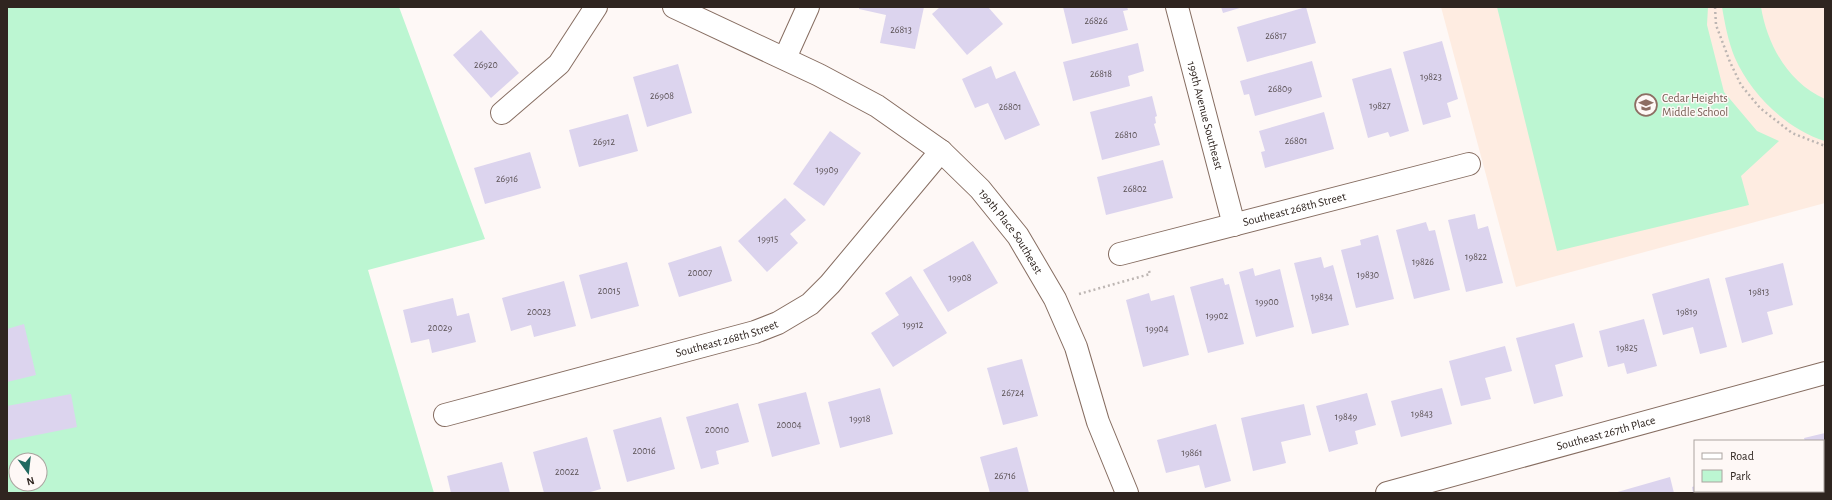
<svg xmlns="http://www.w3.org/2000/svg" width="1832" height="500" font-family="'Alegreya Sans',sans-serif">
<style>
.education{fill:#feece1}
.green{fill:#bcf6d2;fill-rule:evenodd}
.building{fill:#dcd4ee}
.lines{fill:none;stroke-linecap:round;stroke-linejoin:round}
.minor-casing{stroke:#866d61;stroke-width:24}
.path{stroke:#bdb6b3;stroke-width:2.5;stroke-dasharray:2 3;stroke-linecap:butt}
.minor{stroke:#fff;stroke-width:22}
.labels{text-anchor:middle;stroke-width:3;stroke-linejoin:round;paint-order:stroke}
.number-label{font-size:10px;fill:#5a5154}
.education-label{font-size:12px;fill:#785e54;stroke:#fef8f6;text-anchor:start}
.street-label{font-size:12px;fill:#2f2520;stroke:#fef8f6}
</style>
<rect width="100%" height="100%" fill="#fef8f6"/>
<!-- education -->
<polygon class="education" points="1441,7 1825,7 1825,203 1516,287"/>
<!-- green -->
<g class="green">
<path d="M7,7H399L485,239L368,270L434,493H7ZM16,460H40V484H16Z"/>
<polygon points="1497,7 1708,7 1707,25 1724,92 1757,131 1779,141 1741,176 1749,205 1557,251"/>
<path d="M1722,7H1761C1767,44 1788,83 1825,99V141C1786,129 1751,94 1735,58C1728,41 1725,24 1722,7Z"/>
</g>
<!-- building -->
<g class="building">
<polygon points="859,7 924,7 915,49 880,43 886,15 859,9"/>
<polygon points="940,7 988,7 1003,24 967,55 932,14"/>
<polygon points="1063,7 1127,7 1128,10 1123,11 1128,30 1072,44"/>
<polygon points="1221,7 1243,7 1223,13"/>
<polygon points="1306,7 1316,43 1247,62 1237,27"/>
<polygon points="481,30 519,73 491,98 453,55"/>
<polygon points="1442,41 1458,99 1447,103 1451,117 1423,125 1403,52"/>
<polygon points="1138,43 1144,71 1128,76 1130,86 1073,101 1063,62"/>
<polygon points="1312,61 1322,97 1255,116 1249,94 1244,95 1240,81"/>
<polygon points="678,64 692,113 647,127 633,77"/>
<polygon points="991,66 996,79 1015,71 1040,125 1005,140 988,103 975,108 962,79"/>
<polygon points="1391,68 1409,131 1390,137 1388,132 1368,138 1352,79"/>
<polygon points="1152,96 1157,116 1155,117 1156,123 1154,124 1160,145 1102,160 1090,112"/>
<polygon points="1324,112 1334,149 1265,168 1261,152 1265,151 1259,131"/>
<polygon points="628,114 638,151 579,167 569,130"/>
<polygon points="830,131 861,153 824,206 793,184"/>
<polygon points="530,152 541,188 485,204 474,168"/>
<polygon points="1163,160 1173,198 1106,215 1097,177"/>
<polygon points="785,198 806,220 790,234 798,243 767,272 738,241"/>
<polygon points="1475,214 1478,229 1488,226 1503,283 1466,292 1448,220"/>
<polygon points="1426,222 1429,231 1435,230 1450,290 1414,299 1396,230"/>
<polygon points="1378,235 1394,299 1356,308 1341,250 1361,245 1360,240"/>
<polygon points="973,241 998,283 948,312 923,270"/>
<polygon points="721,246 732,281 679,297 668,263"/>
<polygon points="1321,257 1324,268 1333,265 1349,325 1312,334 1294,263"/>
<polygon points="627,262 639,306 591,319 579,275"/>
<polygon points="1783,263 1793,305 1767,312 1773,334 1742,343 1725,278"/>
<polygon points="1253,268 1255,276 1280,269 1294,327 1256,337 1239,272"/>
<polygon points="911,276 947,333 893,367 871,333 899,315 885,293"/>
<polygon points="1223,278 1225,285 1229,284 1244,344 1208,353 1190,287"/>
<polygon points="1709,278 1727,347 1700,354 1693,327 1663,335 1652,294"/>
<polygon points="564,281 576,326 534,337 531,325 511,331 502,298"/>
<polygon points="1149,293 1151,301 1174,295 1189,355 1143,367 1126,300"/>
<polygon points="453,298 457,316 469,313 476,342 432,353 429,339 411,343 403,310"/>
<polygon points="1644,319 1657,366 1627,374 1624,363 1608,367 1599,331"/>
<polygon points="1574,323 1583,357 1555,365 1563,396 1534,404 1516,338"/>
<polygon points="24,324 36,375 7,382 7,329"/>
<polygon points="1505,346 1512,371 1485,378 1491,399 1461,406 1449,361"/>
<polygon points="1022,359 1038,416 1003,425 987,368"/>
<polygon points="880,388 893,434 840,448 828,402"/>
<polygon points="1442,388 1452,424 1401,437 1391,401"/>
<polygon points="806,392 820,444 772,457 758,404"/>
<polygon points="1367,393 1376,425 1355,431 1358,444 1329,452 1316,406"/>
<polygon points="71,394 77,427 7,441 7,406"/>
<polygon points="738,403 749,442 716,451 719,464 701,469 686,417"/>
<polygon points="1304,404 1311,435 1281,442 1286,463 1253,471 1241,418"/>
<polygon points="661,417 675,469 627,482 613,430"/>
<polygon points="1216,424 1231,481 1205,488 1199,465 1166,473 1157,440"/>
<polygon points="1825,433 1825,480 1823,480 1823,441 1805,441 1804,438"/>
<polygon points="587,437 601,489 587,493 544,493 533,452"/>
<polygon points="1017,447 1029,493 990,493 980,457"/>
<polygon points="502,462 510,493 451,493 447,476"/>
<polygon points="1670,477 1674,493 1614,493"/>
<polygon points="1695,486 1695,491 1758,491 1758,493 1693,493 1692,487"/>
</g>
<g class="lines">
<!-- minor casing -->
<g class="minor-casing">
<g id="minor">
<path id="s1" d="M674,7L819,75L877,106L941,151L980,189L1018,236L1055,299L1076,347L1098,422L1127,493"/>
<path id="s2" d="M1177,7L1234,225"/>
<polyline points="785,58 808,7"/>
<polyline points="502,113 559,64 596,7"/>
<path id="s3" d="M1120,254L1469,164"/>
<path id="s4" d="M445,415L755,332L778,323L810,304L830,284L941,151"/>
<path id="s5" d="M1387,493L1825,373"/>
</g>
</g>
<!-- path -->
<g class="path">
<polyline points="1715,7 1716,25 1730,62 1741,85 1760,108 1792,133 1825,146"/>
<polyline points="1079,294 1150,274 1149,271"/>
</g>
<!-- minor -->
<use href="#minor" class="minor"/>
</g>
<!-- icons -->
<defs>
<g id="school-ring" transform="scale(1.15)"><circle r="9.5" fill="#fef8f6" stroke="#8d6e63" stroke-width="1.5"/><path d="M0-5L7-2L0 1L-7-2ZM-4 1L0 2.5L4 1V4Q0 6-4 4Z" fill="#8d6e63"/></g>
</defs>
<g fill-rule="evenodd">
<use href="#school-ring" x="1646" y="105"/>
</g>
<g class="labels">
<!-- number labels -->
<g class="number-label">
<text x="1096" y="24">26826</text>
<text x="901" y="33">26813</text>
<text x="1276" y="39">26817</text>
<text x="486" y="68">26920</text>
<text x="1101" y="77">26818</text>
<text x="1431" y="80">19823</text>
<text x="1280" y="92">26809</text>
<text x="662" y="99">26908</text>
<text x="1380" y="109">19827</text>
<text x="1010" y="110">26801</text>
<text x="1126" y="138">26810</text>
<text x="1296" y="144">26801</text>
<text x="604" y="145">26912</text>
<text x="827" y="173">19909</text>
<text x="507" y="182">26916</text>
<text x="1135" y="192">26802</text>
<text x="768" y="242">19915</text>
<text x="1476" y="260">19822</text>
<text x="1423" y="265">19826</text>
<text x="700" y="276">20007</text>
<text x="1368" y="278">19830</text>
<text x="960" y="281">19908</text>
<text x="609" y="294">20015</text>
<text x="1759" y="295">19813</text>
<text x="1322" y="300">19834</text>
<text x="1267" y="305">19900</text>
<text x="539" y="315">20023</text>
<text x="1687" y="315">19819</text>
<text x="1217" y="319">19902</text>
<text x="913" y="328">19912</text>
<text x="440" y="331">20029</text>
<text x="1157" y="332">19904</text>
<text x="1627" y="351">19825</text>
<text x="1013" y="396">26724</text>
<text x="1422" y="417">19843</text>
<text x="1346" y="420">19849</text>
<text x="860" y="422">19918</text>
<text x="789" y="428">20004</text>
<text x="717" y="433">20010</text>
<text x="644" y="454">20016</text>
<text x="1192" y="456">19861</text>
<text x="567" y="475">20022</text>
<text x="1005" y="479">26716</text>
</g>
<!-- education labels -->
<g class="education-label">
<text x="1662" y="102">Cedar Heights<tspan x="1662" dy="14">Middle School</tspan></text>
</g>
<!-- street labels -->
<g class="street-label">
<text dy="4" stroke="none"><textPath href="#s2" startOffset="112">199th Avenue Southeast</textPath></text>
<text dy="4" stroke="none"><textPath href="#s3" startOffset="180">Southeast 268th Street</textPath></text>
<text dy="4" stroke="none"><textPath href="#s1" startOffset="411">199th Place Southeast</textPath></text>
<text dy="4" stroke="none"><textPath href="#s4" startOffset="292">Southeast 268th Street</textPath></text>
<text dy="4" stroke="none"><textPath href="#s5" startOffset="227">Southeast 267th Place</textPath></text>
</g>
</g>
<!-- border -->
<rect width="1832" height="500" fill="none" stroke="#2f2520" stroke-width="16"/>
<!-- legend -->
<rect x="1694" y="440" width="130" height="52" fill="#fef8f6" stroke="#aba4a0"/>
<rect x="1702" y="453" width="20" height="6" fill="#ffffff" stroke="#aba4a0"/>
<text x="1730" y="460" font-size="12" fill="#2f2520">Road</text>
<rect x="1702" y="470" width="20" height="12" fill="#bcf6d2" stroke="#aba4a0"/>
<text x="1730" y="480" font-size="12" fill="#2f2520">Park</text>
<!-- north arrow -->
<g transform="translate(28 472) rotate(165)"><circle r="19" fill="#fef8f6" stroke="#aba4a0"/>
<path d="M0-3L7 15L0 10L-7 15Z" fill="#216960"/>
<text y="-6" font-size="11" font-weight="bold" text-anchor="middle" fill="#2f2520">N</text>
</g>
</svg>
